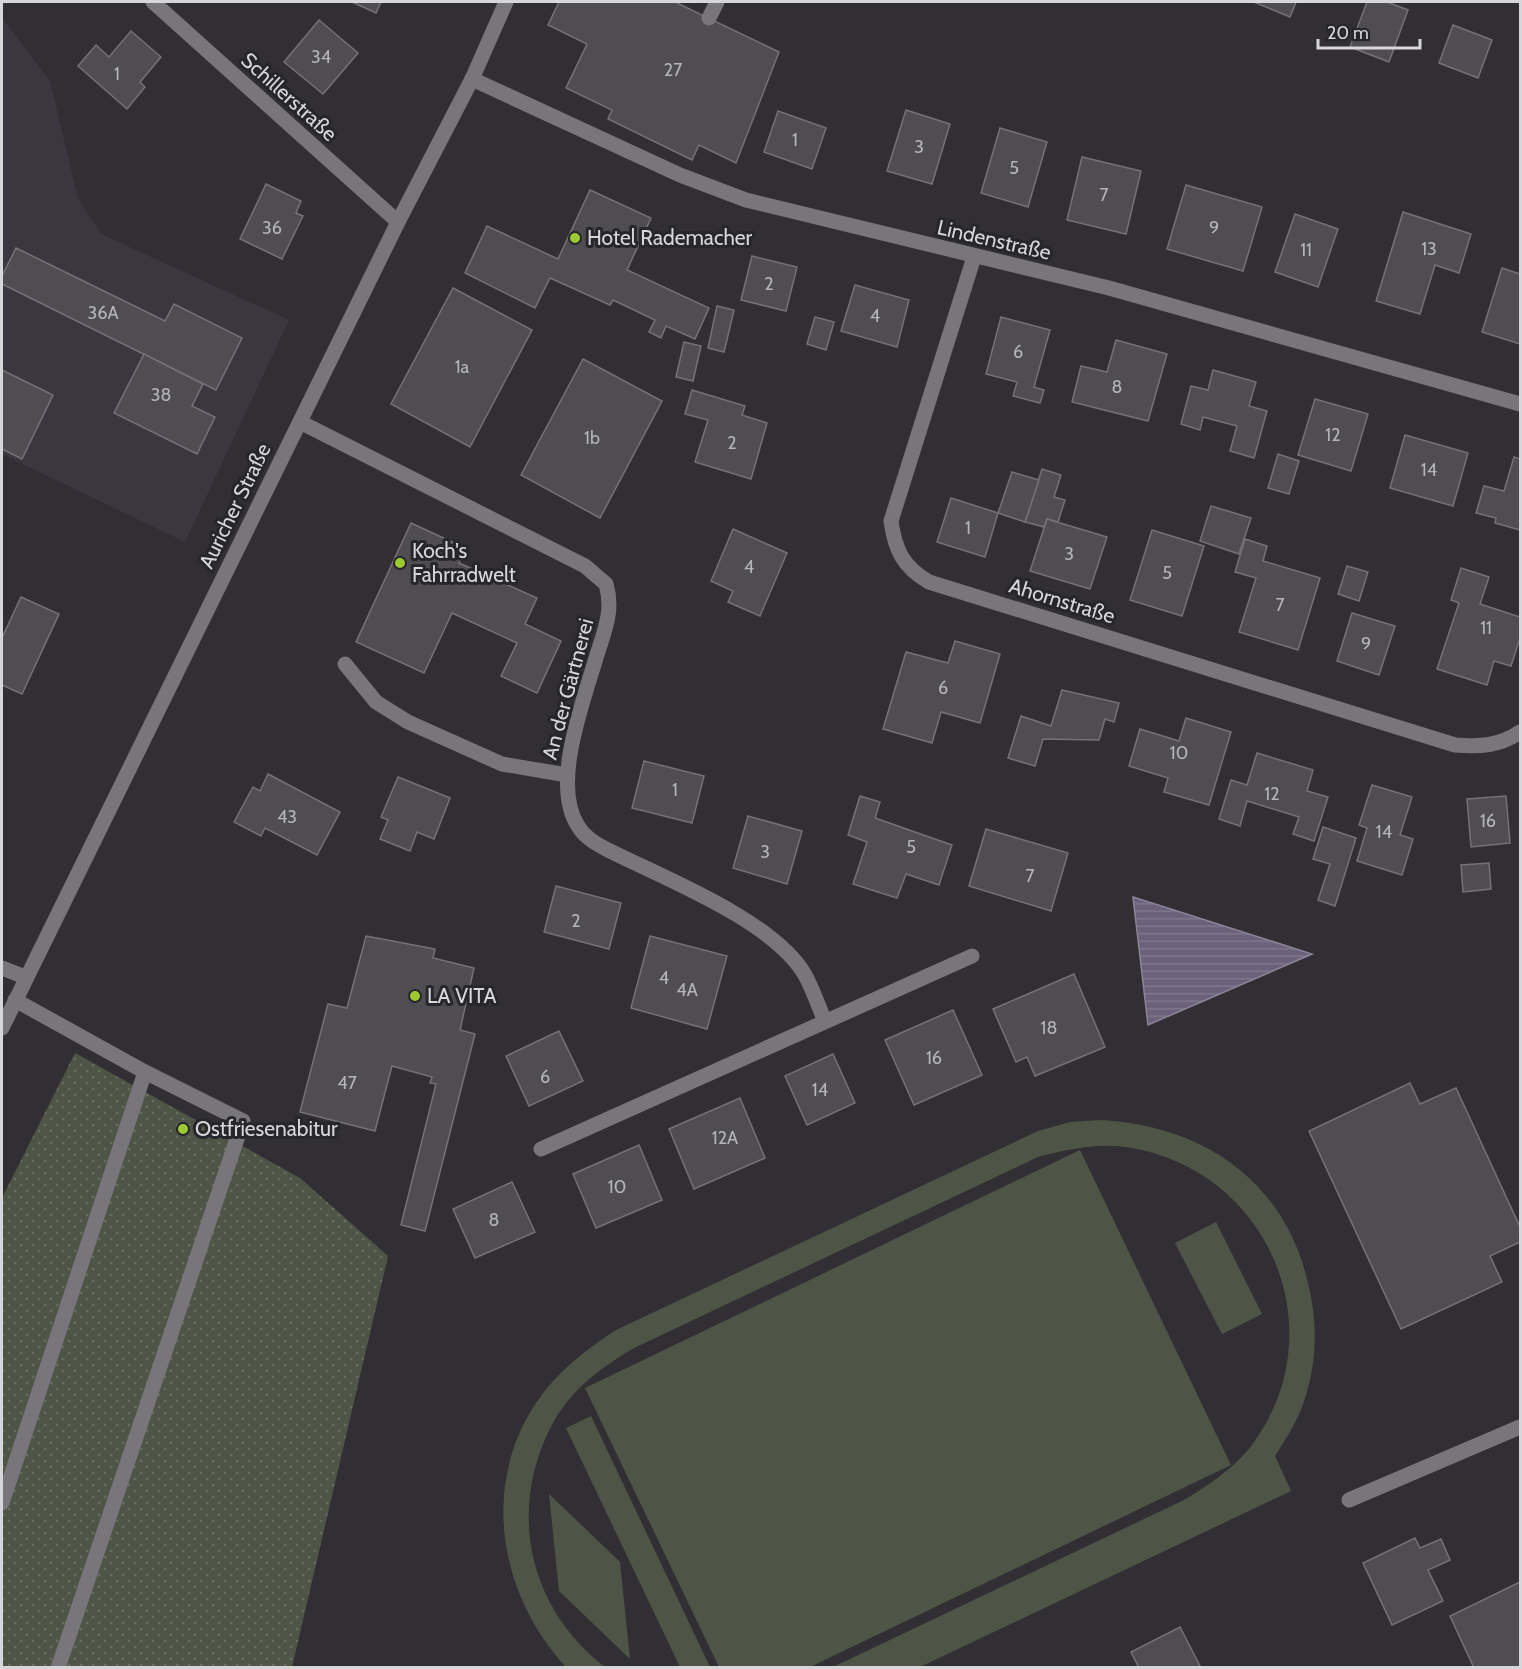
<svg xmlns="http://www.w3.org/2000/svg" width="1522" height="1669" font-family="Cabin,sans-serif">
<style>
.built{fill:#3b3741}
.green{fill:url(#green-dots)}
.pitch{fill:#4f5546}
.water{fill:url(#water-rules);stroke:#8c8497;stroke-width:1.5}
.building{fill:#4f4d52;stroke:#747277;stroke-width:1.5}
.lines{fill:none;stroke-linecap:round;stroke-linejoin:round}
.minor{stroke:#78767b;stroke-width:15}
.poi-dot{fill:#9cca31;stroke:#27262a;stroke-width:2}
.labels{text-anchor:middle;stroke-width:6;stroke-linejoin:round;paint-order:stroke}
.number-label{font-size:18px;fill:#b5b4b6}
.street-label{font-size:21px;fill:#d7d6d8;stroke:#27262a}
.poi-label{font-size:21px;fill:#d7d6d8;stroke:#27262a;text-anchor:start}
</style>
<defs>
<pattern id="green-dots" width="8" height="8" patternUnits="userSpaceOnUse" patternTransform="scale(1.5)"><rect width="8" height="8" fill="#4f5546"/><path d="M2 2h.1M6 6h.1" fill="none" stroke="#686d60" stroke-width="1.8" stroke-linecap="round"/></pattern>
<pattern id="water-rules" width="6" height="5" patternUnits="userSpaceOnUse" patternTransform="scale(1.5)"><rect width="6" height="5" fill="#6c617b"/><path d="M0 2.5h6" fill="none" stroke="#80778d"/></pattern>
</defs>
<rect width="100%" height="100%" fill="#312f34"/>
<!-- built -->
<polygon class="built" points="2,18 50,81 78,199 101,234 289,320 185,542 2,454"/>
<!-- green -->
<polygon class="green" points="75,1053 300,1178 388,1256 292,1667 2,1667 2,1198"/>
<!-- pitch -->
<g class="pitch">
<path d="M1100,1120C1200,1125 1282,1178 1307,1279C1317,1318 1318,1356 1306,1395C1300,1417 1287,1437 1275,1456L1291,1491L920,1667H833L1184,1500C1207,1486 1230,1471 1248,1450C1338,1337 1273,1173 1132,1148C1100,1142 1069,1149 1038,1157L634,1348C603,1366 572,1389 554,1421C506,1508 528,1608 605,1667H566C500,1596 480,1487 536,1403C557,1372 585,1350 616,1330L1038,1131L1070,1122Z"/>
<polygon points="1080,1150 1231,1465 810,1667 719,1667 585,1388"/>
<polygon points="1216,1222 1262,1314 1222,1334 1175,1243"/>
<polygon points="591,1416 710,1667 680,1667 566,1428"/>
<polygon points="549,1494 620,1562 630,1659 559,1591"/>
</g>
<!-- water -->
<polygon class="water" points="1133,897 1312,954 1148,1025"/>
<!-- building -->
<g class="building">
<polygon points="352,2 381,2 376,13"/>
<polygon points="559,2 675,2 779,52 736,163 699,145 692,160 608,119 612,110 566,88 587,44 548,25"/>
<polygon points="1254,2 1296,2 1290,17"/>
<polygon points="1367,2 1387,2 1408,10 1389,62 1350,47"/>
<polygon points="319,20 358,53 323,94 284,62"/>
<polygon points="1453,25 1492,40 1478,78 1439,63"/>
<polygon points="131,31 161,57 140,82 145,87 127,109 78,66 96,45 109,57"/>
<polygon points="906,110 950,124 932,184 887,171"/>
<polygon points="778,111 826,128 812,169 764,152"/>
<polygon points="1000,128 1047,142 1028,207 981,193"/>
<polygon points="1082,157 1141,171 1126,234 1067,220"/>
<polygon points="266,184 301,201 296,213 303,216 282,259 240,239"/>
<polygon points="1186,185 1262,207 1243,271 1167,249"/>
<polygon points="590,190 651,218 627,270 709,308 695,339 666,326 661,338 649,332 655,320 613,300 610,305 550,278 535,308 465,273 487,226 558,259"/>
<polygon points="1403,212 1471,234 1459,273 1435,265 1420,314 1376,301"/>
<polygon points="1295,214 1338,229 1318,287 1275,272"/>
<polygon points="16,248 165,321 174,304 242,338 216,390 2,284 2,276"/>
<polygon points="752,256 797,267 786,311 741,300"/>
<polygon points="1502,268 1520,274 1520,344 1482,332"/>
<polygon points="855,285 909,300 897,347 841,331"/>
<polygon points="453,288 532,330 470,447 391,404"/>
<polygon points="717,306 734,310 724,352 708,348"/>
<polygon points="815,317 834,322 826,350 807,344"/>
<polygon points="1001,317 1050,330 1034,387 1044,390 1040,403 1013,396 1017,382 986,374"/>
<polygon points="1116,340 1167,354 1148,421 1072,402 1081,366 1107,372"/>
<polygon points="684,342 701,346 693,381 676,377"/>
<polygon points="144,354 203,384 192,406 215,417 197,454 114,413"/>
<polygon points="583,359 662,401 600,518 521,475"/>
<polygon points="2,370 53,395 22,459 2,449"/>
<polygon points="1213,370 1256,382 1249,406 1267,411 1254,458 1230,451 1237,426 1203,417 1200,430 1181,424 1191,386 1208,390"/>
<polygon points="692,390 745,406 742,415 767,423 751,479 695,462 708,420 685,414"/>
<polygon points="1315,399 1368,414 1351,471 1298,455"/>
<polygon points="1405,435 1468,453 1453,506 1390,488"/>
<polygon points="1278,454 1299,461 1289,494 1268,488"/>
<polygon points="1514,457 1520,459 1520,530 1495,523 1496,518 1476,513 1484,486 1504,491"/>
<polygon points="1042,469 1061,475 1054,497 1065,500 1058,522 1047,519 1044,527 1025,522"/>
<polygon points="1012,472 1039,480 1025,522 998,513"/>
<polygon points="951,498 998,513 985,557 937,542"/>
<polygon points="1211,506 1251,518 1239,554 1200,541"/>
<polygon points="1047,519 1107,537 1090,589 1030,571"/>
<polygon points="411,523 465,548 459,563 537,598 525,624 561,641 537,693 501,676 517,643 452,613 424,673 356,642"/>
<polygon points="733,529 787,553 760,616 728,602 733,591 711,581"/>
<polygon points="1152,530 1204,546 1182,616 1130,600"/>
<polygon points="1245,539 1267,546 1263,561 1320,578 1298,650 1239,632 1256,578 1235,572"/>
<polygon points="1347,566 1368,572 1359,601 1338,594"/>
<polygon points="1461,568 1489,577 1480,604 1520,617 1520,638 1511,666 1494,661 1487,685 1437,669 1459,603 1451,600"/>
<polygon points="21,597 59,614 22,694 2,685 2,638"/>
<polygon points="1352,613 1395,626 1379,675 1337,661"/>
<polygon points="955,641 1000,654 980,723 941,712 932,743 883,729 906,652 948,663"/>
<polygon points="1062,690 1119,703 1114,722 1105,719 1099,740 1043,739 1035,766 1008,758 1021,716 1051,726"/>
<polygon points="1186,718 1231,732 1209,805 1164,792 1168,778 1129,766 1140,729 1179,741"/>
<polygon points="1257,753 1313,770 1307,791 1328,797 1314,841 1293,834 1299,817 1247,801 1240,826 1219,819 1231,780 1247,785"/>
<polygon points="644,761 704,776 692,823 632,808"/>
<polygon points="268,774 340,812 317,855 265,828 261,836 234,822 253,787 260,791"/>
<polygon points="398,777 450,798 434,839 417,832 410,851 380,839 388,820 381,817"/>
<polygon points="1372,785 1412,797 1400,835 1413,839 1402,875 1357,861 1367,828 1359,825"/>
<polygon points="860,796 880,802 875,818 952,845 939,885 906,874 897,898 853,884 867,842 848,835"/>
<polygon points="1506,796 1510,843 1471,847 1467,799"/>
<polygon points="748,816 802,831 787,884 733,868"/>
<polygon points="1323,827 1356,838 1335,906 1318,900 1330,864 1313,859"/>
<polygon points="986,829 1068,853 1051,911 969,886"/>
<polygon points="1489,863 1491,889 1463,892 1461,865"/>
<polygon points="556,886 621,903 609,949 544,932"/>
<polygon points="366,936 435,949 433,958 474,968 460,1030 475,1034 425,1231 401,1225 436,1084 430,1083 432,1077 392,1066 375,1131 300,1112 328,1004 347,1008"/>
<polygon points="650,936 727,956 707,1029 631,1008"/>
<polygon points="1074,974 1105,1047 1035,1076 1027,1057 1016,1062 993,1009"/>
<polygon points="953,1010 982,1075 914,1105 885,1040"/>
<polygon points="559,1031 583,1081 529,1106 506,1056"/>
<polygon points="833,1054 855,1103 807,1125 785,1076"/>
<polygon points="1410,1083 1420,1104 1456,1088 1520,1227 1520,1242 1490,1256 1502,1282 1401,1329 1309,1131"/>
<polygon points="740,1098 765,1158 694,1189 669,1129"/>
<polygon points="639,1145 662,1200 596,1228 573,1174"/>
<polygon points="512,1182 535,1232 475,1258 453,1209"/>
<polygon points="1415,1538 1420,1548 1441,1539 1450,1560 1428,1570 1443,1601 1392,1625 1363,1563"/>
<polygon points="1520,1582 1520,1668 1474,1668 1450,1616"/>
<polygon points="1180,1627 1201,1668 1139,1668 1131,1652"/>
</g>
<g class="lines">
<!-- minor -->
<g class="minor">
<polyline points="153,2 398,222"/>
<polyline points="709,18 717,2"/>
<polyline points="472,79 680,175 746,200 1109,288 1520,404"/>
<path d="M974,257L891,521C895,550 903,567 929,582L1455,745C1480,747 1499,746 1520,732"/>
<path d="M300,422L585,566L606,584C614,611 604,632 596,658C583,702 551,785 578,826C585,838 598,845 610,851C666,879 774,921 805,975C813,989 818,1006 825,1021"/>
<polyline points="345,664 376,702 408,722 502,764 567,775"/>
<polyline points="2,968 25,977"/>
<polyline points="15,1000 145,1072 243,1121 58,1668"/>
<polyline points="2,1028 398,222 472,79 506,2"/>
<polyline points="541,1149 972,956"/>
<polyline points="1349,1500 1520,1427"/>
<polyline points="2,1503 145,1072"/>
</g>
</g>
<!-- markers -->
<g class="poi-dot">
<circle cx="575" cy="238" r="6"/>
<circle cx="400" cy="563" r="6"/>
<circle cx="415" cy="996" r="6"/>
<circle cx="183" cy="1129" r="6"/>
</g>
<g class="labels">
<!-- number labels -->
<g class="number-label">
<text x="321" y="63">34</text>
<text x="673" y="76">27</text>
<text x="117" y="80">1</text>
<text x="795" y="146">1</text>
<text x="919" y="153">3</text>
<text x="1014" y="174">5</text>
<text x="1104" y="201">7</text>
<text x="272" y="234">36</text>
<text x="1214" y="234">9</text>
<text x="1429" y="255">13</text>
<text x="1306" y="256">11</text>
<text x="769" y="290">2</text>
<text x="103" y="319">36A</text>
<text x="875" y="322">4</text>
<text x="1018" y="358">6</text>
<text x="462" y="373">1a</text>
<text x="1117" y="393">8</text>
<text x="161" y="401">38</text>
<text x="1333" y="441">12</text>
<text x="592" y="444">1b</text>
<text x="732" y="449">2</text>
<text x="1429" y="476">14</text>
<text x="968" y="534">1</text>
<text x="1069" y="560">3</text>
<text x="749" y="573">4</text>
<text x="1167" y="579">5</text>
<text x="1280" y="611">7</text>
<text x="1486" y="634">11</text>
<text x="1366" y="650">9</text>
<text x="943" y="694">6</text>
<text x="1179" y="759">10</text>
<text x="675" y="796">1</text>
<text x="1272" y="800">12</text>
<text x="287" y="823">43</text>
<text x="1488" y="827">16</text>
<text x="1384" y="838">14</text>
<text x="911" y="853">5</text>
<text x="765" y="858">3</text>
<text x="1030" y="882">7</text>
<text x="576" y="927">2</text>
<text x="664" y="984">4</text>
<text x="687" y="996">4A</text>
<text x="1049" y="1034">18</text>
<text x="934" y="1064">16</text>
<text x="545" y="1083">6</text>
<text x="347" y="1089">47</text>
<text x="820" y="1096">14</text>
<text x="725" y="1144">12A</text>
<text x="617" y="1193">10</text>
<text x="494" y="1226">8</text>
</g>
<!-- street labels -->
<g class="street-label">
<text transform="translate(289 97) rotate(42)" y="7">Schillerstraße</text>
<text transform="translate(994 240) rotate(13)" y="7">Lindenstraße</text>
<text transform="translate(235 506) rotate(-64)" y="7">Auricher Straße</text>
<text transform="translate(1062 601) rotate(17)" y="7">Ahornstraße</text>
<text transform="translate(568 689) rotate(-75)" y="7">An der Gärtnerei</text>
</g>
<!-- poi labels -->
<g class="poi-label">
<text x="587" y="245">Hotel Rademacher</text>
<text x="412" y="558">Koch's<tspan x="412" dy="24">Fahrradwelt</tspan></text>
<text x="427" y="1003">LA VITA</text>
<text x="195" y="1136">Ostfriesenabitur</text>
</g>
</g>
<!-- border -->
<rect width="1522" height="1669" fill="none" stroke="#d7d6d8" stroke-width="6"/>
<!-- scale -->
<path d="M1318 39v9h102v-9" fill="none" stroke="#d7d6d8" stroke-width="3"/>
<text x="1327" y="39" font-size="18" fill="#d7d6d8" stroke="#27262a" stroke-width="4.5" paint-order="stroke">20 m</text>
</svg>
